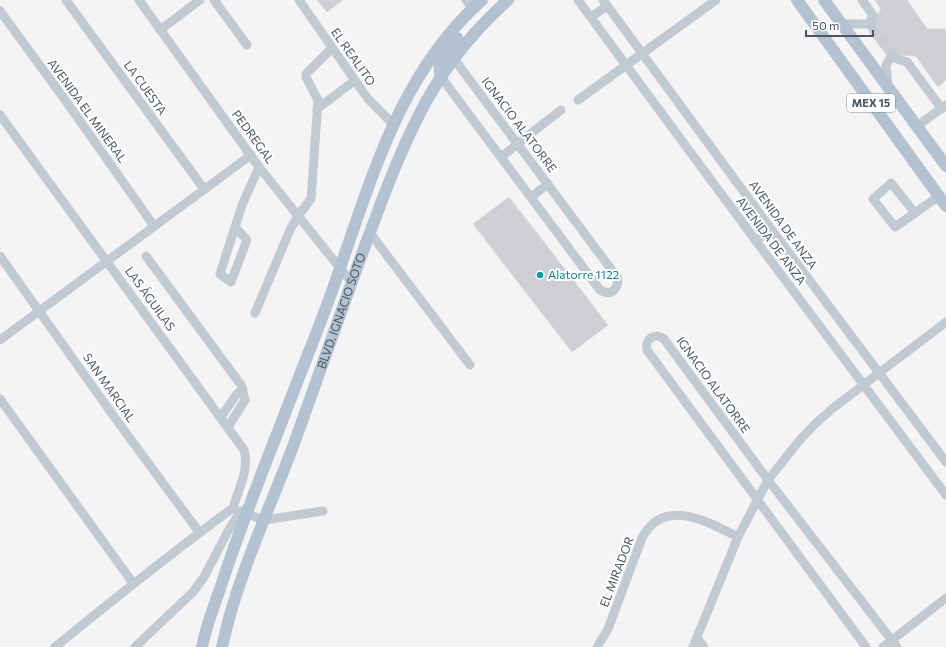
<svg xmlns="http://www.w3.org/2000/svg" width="946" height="647" font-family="Commissioner,sans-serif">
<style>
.building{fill:#cdcfd5;stroke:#d7d9de}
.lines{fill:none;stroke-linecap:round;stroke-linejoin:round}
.minor-tunnel{stroke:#caccce;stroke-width:9;stroke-dasharray:9 4.5;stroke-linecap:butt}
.minor{stroke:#c1cad2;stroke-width:9}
.major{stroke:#b3c2d1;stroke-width:12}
.culture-dot{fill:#0f9aa8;stroke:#fff;stroke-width:1.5}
.labels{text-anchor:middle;stroke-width:4;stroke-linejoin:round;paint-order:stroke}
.shield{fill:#fff;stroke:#808990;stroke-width:1}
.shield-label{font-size:11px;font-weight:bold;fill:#4a5661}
.street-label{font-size:12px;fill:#4a5661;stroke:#fff}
.culture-label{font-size:12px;fill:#0d838f;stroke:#fff;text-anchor:start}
</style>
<rect width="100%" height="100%" fill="#f5f3f3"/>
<!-- building -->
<g class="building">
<polygon points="317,0 343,0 327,12"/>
<polygon points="875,0 907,0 927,29 946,29 946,80 938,87 916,56 886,54 869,32 881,9"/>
<polygon points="509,197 608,325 572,352 473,224"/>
<polygon points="512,203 542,242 508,268 478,229"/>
</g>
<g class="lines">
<!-- minor-tunnel -->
<polyline class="minor-tunnel" points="872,27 892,54"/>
<!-- minor -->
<g class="minor">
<polyline points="66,0 204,189"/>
<polyline points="139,0 259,167 352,283"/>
<polyline points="214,0 247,45"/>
<polyline points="299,0 368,99 393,124"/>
<polyline points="466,0 472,8"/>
<polyline points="578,0 756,241 946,495"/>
<polyline points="603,0 771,229 946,462"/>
<polyline points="862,0 873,15 869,24"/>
<polyline points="0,11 68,104 154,226"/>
<polyline points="591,17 607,6"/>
<polyline points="841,24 869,24 872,27"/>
<polyline points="160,30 200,0"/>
<polyline points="892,54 891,57 907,62 942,109"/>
<path d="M441,77L600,290C611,297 620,288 617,277L454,59"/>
<polyline points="888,86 886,65 891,57"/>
<polyline points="578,100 716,0"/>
<polyline points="317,109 354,81"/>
<path d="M0,115L244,450C250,467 238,491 233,508"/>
<polyline points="916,127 946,105"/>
<polyline points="501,157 561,110"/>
<polyline points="531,197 548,184"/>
<polyline points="915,213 891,183 873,199 895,227 939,196"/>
<polyline points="235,227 247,240 231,282 220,274 242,205 259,167"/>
<polyline points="370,233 470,365"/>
<polyline points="756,241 771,229"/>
<polyline points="0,256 115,418 199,532"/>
<polyline points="146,256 241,385 245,400 228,427"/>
<polyline points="255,313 290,230 298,216 311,199 318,100 306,77 306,74 332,48"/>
<polyline points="0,340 251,155"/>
<polyline points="0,399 133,583"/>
<polyline points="221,417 236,395 243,389"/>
<polyline points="242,512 264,520 323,511"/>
<polyline points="697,638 704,647"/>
<path d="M55,647C114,599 172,552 233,508"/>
<polyline points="135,647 193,592 204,577 228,531 241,511"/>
<path d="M597,647L608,629L642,538C664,496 708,522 738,537"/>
<polyline points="693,647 738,537 768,480 798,442 814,425 833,408 946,322"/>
<path d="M866,647L647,350C644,339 655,332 664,339L768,480L897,647"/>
<polyline points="883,647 946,598"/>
</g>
<!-- major -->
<g class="major">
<polyline points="797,0 946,206"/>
<polyline points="824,0 946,166"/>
<path d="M441,77C435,62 448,49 457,38"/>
<path d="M202,647C206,627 213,608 220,589C242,520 270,453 296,385C311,346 327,308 340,268C374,171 402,71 482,0"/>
<path id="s1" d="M222,647C237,576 270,509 295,441C317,381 338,321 359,262C377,214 394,165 417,119C439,74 471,33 508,0"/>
</g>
</g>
<!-- markers -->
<circle class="culture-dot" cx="540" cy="275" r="4"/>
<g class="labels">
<!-- shield labels -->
<rect class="shield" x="847" y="94" width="48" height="18" rx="3"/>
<g class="shield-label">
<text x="871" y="107">MEX 15</text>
</g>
<!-- street labels -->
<g class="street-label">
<text transform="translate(353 57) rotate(55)" y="4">EL REALITO</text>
<text transform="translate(145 88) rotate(54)" y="4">LA CUESTA</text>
<text transform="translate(87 111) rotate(54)" y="4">AVENIDA EL MINERAL</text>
<text transform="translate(519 125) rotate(53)" y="4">IGNACIO ALATORRE</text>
<text transform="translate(253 137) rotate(54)" y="4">PEDREGAL</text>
<text transform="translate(783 225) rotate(54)" y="4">AVENIDA DE ANZA</text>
<text transform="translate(771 241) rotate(53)" y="4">AVENIDA DE ANZA</text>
<text transform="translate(150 299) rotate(54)" y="4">LAS ÁGUILAS</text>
<text dy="4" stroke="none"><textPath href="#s1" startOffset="357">BLVD. IGNACIO SOTO</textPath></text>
<text transform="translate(713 385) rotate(54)" y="4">IGNACIO ALATORRE</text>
<text transform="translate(109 388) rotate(55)" y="4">SAN MARCIAL</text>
<text transform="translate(617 572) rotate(-69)" y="4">EL MIRADOR</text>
</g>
<!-- culture labels -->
<g class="culture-label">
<text x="548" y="279">Alatorre 1122</text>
</g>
</g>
<!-- scale -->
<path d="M806 30v6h67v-6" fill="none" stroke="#4a5661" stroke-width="2"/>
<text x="812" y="30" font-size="12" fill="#4a5661" stroke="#ffffff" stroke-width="3" paint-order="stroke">50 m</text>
</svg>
